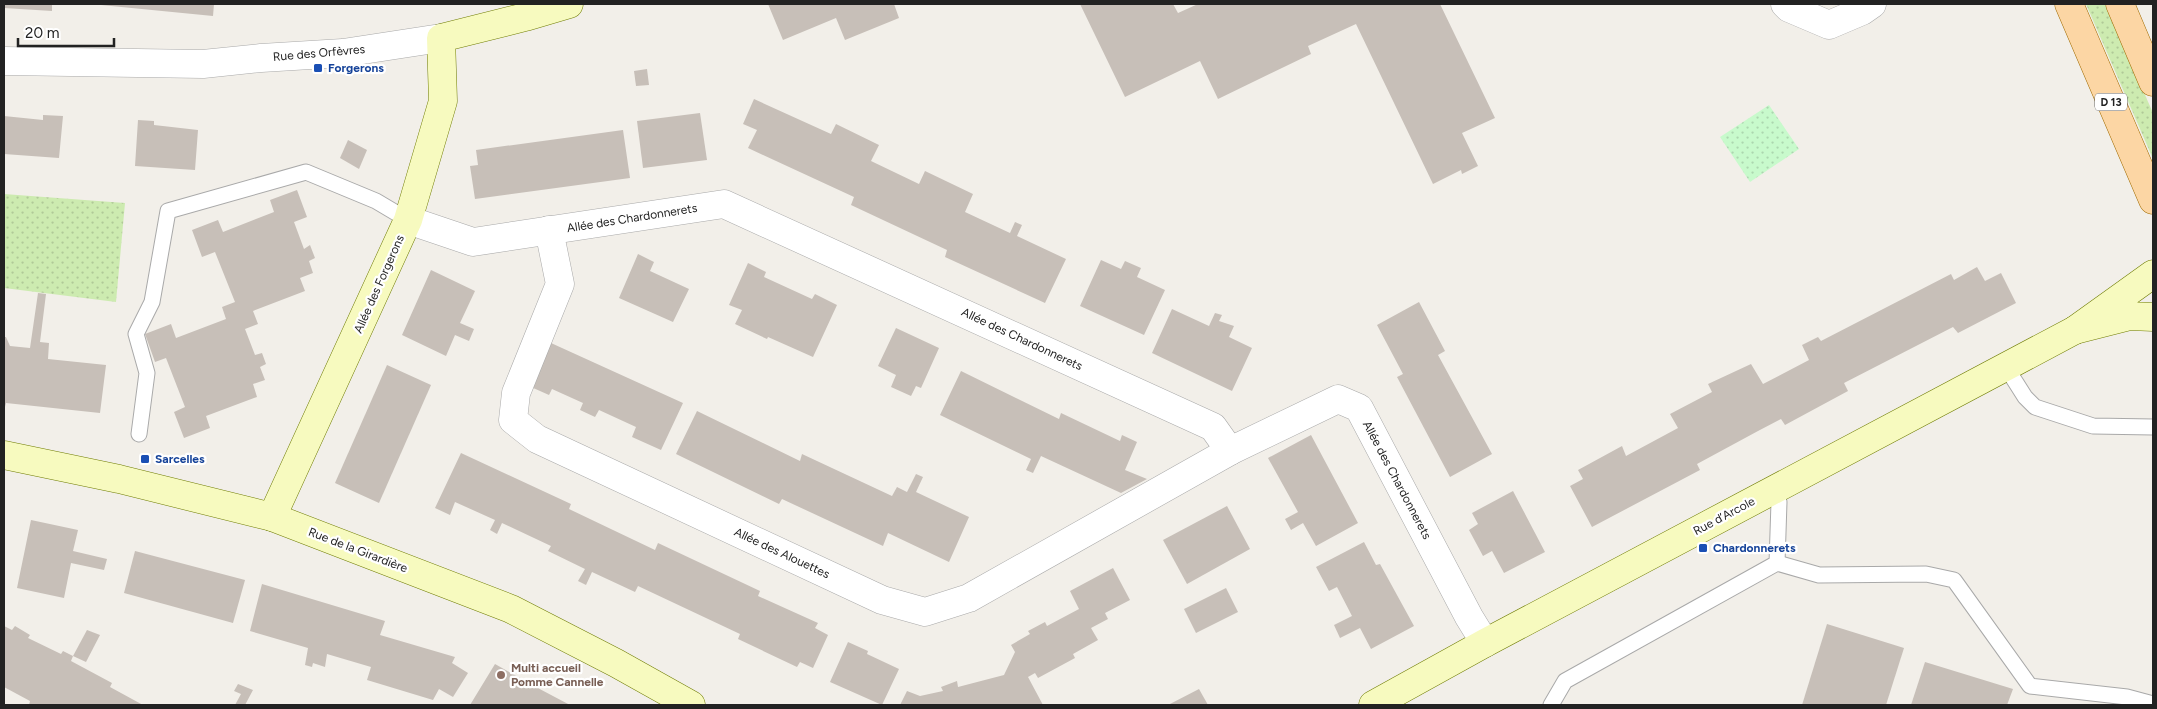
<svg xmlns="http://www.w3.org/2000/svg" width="2157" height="709" font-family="Figtree,sans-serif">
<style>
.grass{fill:url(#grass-dots)}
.park{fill:url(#park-dots)}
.building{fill:#c7bfb8}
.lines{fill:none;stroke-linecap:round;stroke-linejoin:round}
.lane-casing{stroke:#a9a9a9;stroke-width:17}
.street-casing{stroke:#a9a9a9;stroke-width:29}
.secondary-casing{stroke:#707d05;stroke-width:29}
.primary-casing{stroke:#a06b00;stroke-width:29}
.lane{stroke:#fff;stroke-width:15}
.street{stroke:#fff;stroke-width:28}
.secondary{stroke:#f7fabf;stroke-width:28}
.primary{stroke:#fcd6a4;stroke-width:28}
.transit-dot{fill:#1a4fb4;stroke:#fff;stroke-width:2}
.education-dot{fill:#8d6e63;stroke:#fff;stroke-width:2}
.labels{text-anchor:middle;stroke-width:4.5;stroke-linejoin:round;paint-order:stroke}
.shield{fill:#fff;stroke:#646464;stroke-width:1}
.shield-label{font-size:11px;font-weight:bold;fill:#222}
.street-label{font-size:12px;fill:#222;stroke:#fff}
.transit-label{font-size:12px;font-weight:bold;fill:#164399;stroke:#fff;text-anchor:start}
.education-label{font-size:12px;font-weight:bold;fill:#785e54;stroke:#fff;text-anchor:start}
</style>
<defs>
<pattern id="grass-dots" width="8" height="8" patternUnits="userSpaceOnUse" patternTransform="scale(1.25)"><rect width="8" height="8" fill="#cdebb0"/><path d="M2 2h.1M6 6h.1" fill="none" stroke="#b0c997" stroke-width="1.8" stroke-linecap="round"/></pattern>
<pattern id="park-dots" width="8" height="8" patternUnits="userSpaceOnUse" patternTransform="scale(1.25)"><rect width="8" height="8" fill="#c8facc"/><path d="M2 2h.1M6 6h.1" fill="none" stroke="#acd6af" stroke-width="1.8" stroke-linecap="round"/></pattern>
</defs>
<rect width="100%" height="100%" fill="#f2efe9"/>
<!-- grass -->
<g class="grass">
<polygon points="2086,4 2105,4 2153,113 2153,159"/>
<polygon points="4,194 125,203 116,302 4,288"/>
</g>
<!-- park -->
<polygon class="park" points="1769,105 1799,149 1750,182 1720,137"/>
<!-- building -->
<g class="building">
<polygon points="4,4 52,4 52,11 4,8"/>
<polygon points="101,4 214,4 213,16 101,5"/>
<polygon points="768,4 894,4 899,18 845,40 836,18 783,40"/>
<polygon points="1080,4 1173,4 1178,13 1198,4 1440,4 1495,118 1462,133 1478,166 1462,174 1461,170 1433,184 1356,24 1308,46 1311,54 1218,99 1200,61 1125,97"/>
<polygon points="647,69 649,85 636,86 634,71"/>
<polygon points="754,99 831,134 836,124 879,145 871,161 919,184 925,171 973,194 965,212 1010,233 1015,222 1022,225 1017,236 1066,259 1045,303 945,257 947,250 851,205 854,197 748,148 757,130 743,124"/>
<polygon points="700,113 707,160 643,168 637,121"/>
<polygon points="43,115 63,116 59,158 4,154 4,116 43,120"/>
<polygon points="138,120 154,121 154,125 198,130 195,170 135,166"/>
<polygon points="623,130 630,178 475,199 470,166 478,165 476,150"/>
<polygon points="348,140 367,150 359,169 340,158"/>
<polygon points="297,190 307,217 294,222 304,249 310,245 315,258 309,261 313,273 300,278 305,291 253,311 258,324 245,329 255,355 262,353 266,364 260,367 265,380 253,384 257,397 206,416 210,428 184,438 174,412 185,407 166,358 155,362 145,334 171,324 176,338 226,319 222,307 235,302 215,252 202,257 192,230 218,220 223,232 274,212 270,200"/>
<polygon points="638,254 654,262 650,271 689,289 673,322 619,298"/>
<polygon points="1101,260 1121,269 1125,261 1141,268 1137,277 1165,290 1144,335 1080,306"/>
<polygon points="748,263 766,272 764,277 812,299 815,294 837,305 813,357 768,337 767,339 735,324 742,310 729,305"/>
<polygon points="1977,267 1985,281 2001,273 2016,303 1958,333 1953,327 1844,383 1848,391 1785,425 1781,419 1758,431 1697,464 1700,470 1592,527 1570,486 1583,479 1578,470 1622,446 1626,456 1678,428 1670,414 1712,392 1708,384 1751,364 1763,384 1809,360 1802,345 1818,337 1821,341 1951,274 1954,280"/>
<polygon points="431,270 475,291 460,323 474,329 469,341 455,335 446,356 402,335"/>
<polygon points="38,293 46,294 40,342 49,343 48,359 106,365 100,413 6,403 4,411 4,337 6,337 10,346 30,348"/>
<polygon points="1419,302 1445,351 1438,355 1492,454 1450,477 1397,377 1403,374 1377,325"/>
<polygon points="1172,309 1209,326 1215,313 1222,315 1219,321 1234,326 1229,337 1252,348 1232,391 1152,353"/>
<polygon points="896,328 939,348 921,388 916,386 911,396 891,387 896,375 878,366"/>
<polygon points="551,343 683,403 661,450 632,437 636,427 599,410 595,417 580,410 583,403 552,389 549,395 531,387"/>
<polygon points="387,365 431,385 379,503 335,483"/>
<polygon points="961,371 1059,419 1061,413 1120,441 1122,435 1137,442 1125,470 1147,479 1121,493 1041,456 1033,473 1026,470 1031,459 940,415"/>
<polygon points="697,411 800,461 802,454 892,496 897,487 907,492 916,474 923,477 916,492 969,517 949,562 888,533 883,546 782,499 779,504 676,454"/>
<polygon points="1311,435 1358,523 1316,546 1303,523 1291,530 1285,519 1298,512 1268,458"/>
<polygon points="461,453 571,504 569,509 613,530 655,550 658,543 760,591 758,596 818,623 815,628 828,635 813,668 800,662 797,667 738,639 740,634 638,586 635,592 592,572 586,585 578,581 585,569 548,551 551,546 502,523 497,534 490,530 495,520 455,502 450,515 435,508"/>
<polygon points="1513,491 1545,552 1504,573 1492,551 1483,556 1469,530 1478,524 1472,513"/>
<polygon points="1227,506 1250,549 1187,584 1163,540"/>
<polygon points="31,520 78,530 73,551 107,559 104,570 71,563 64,598 17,588"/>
<polygon points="1364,542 1376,565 1380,564 1414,626 1371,649 1360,628 1340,638 1334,625 1352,616 1337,587 1329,591 1316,567"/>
<polygon points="135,551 245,580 233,623 124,593"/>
<polygon points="1113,568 1130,600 1105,613 1108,619 1091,628 1098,640 1073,654 1075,658 1038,678 1035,673 1028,677 1043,705 900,705 907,691 920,696 943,691 941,687 957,681 958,687 1004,675 1015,652 1011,645 1030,634 1028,631 1045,622 1047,626 1079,609 1070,591"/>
<polygon points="262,584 385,621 380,635 455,657 452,663 468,673 453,697 439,689 433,700 367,680 371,667 327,654 325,667 313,663 312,667 305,665 308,648 250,631"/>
<polygon points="1226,588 1238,612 1196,633 1184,609"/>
<polygon points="1827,624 1904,648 1886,705 1802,705"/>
<polygon points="4,626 12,630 15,626 30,635 28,638 61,654 63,651 73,656 71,661 112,683 110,687 143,705 29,705 30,701 4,687"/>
<polygon points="87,630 100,635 86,662 73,656"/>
<polygon points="848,642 868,651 867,654 899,669 882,705 830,682"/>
<polygon points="1925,662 2013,689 2007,705 1911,705"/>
<polygon points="495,664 534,686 570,705 470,705"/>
<polygon points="238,684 253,690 245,705 235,705 241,694 234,691"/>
<polygon points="1199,689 1208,705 1168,705"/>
</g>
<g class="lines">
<!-- lane casing -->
<g class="lane-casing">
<g id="lane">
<polyline points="2006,367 2025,397 2035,407 2093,426 2153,427"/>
<polyline points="139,434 147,373 136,334 152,302 168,211 306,172 376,201 408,220"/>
<polyline points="1777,563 1819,575 1926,574 1954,580 2030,686 2127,697 2153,704"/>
<polyline points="1551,705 1565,681 1777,563 1779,502 1774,489"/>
</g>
</g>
<!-- street casing -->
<g class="street-casing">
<g id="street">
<polyline points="1785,4 1789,8 1829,25 1862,11 1872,4"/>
<polyline points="4,61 203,64 261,58 343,53 441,38"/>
<polyline points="408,220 473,242 724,204 1213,427 1230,451 1338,399 1359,408 1469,617 1485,643"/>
<polyline points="549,230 560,284 516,393 513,420 537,439 882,600 925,612 969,598 1230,451"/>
</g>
</g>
<!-- secondary casing -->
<g class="secondary-casing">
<g id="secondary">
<polyline points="2153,274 2075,330 2130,316 2153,317"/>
<polyline points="4,455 119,479 272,517 511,609 616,663 691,705"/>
<polyline points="272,517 408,220 443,101 441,38 525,17 569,4"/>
<polyline points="1373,705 1485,643 2075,330"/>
</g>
</g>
<!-- primary casing -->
<g class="primary-casing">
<g id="primary">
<polyline points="2069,4 2153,200"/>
<polyline points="2120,4 2153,82"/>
</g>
</g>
<!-- lane -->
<use href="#lane" class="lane"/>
<!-- street -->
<use href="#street" class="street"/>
<!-- secondary -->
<use href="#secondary" class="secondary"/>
<!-- primary -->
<use href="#primary" class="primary"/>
</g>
<!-- markers -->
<g class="transit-dot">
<rect x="313" y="63" width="10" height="10" rx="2.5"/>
<rect x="140" y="454" width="10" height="10" rx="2.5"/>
<rect x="1698" y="543" width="10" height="10" rx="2.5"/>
</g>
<circle class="education-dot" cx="501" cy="675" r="5"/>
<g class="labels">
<!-- shield labels -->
<rect class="shield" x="2095" y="93.5" width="32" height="17" rx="4"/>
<g class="shield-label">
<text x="2111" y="106">D 13</text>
</g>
<!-- street labels -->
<g class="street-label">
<text transform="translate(319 53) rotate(-5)" y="4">Rue des Orfèvres</text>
<text transform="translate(632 218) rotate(-9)" y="4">Allée des Chardonnerets</text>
<text transform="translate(379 284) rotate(-66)" y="4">Allée des Forgerons</text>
<text transform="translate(1022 339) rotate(25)" y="4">Allée des Chardonnerets</text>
<text transform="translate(1397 480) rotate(62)" y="4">Allée des Chardonnerets</text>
<text transform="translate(1724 516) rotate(-28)" y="4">Rue d’Arcole</text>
<text transform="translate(358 550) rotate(21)" y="4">Rue de la Girardière</text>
<text transform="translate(782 553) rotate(25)" y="4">Allée des Alouettes</text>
</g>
<!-- transit labels -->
<g class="transit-label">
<text x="328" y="72">Forgerons</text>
<text x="155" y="463">Sarcelles</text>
<text x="1713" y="552">Chardonnerets</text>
</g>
<!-- education labels -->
<g class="education-label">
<text x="511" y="672">Multi accueil<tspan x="511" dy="14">Pomme Cannelle</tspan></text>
</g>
</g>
<!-- border -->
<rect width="2157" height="709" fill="none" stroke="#222222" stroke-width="10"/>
<!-- scale -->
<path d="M18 38v8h96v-8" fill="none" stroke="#222222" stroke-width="2.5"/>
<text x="25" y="38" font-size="15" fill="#222222" stroke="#ffffff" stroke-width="4" paint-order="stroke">20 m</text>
</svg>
